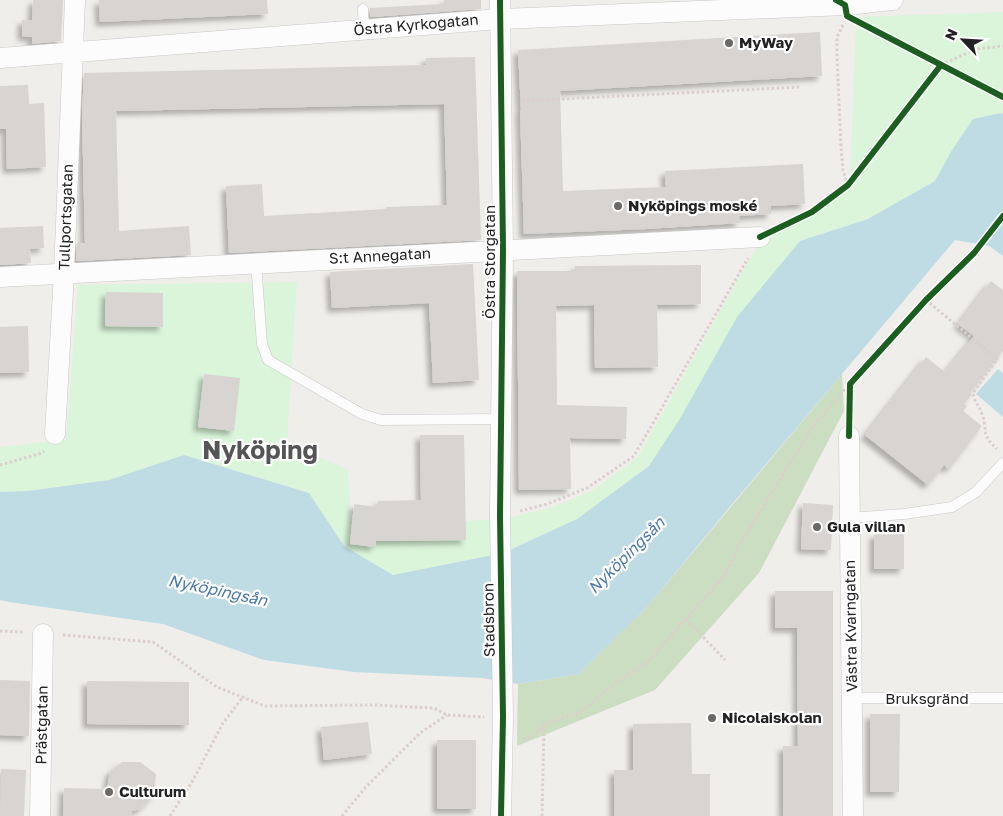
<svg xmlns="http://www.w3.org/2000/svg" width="1003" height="816" font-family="'Golos Text',sans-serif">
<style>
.forest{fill:#cbdec1}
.park{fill:#daf5da}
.water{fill:#bfdbe3}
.building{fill:#d7d4d2;filter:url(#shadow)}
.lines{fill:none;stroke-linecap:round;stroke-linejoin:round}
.lane-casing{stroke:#c9c8c7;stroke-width:11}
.street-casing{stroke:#c9c8c7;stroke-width:21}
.path{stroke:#dccecd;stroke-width:3;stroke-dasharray:2.5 2.5;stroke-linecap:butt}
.lane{stroke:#fdfcfc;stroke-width:10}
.street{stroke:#fdfcfc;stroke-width:20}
.cycleway-casing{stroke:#fff;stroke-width:9}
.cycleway{stroke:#1b5e20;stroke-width:6}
.poi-dot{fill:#6a6968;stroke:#fff;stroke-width:2}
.labels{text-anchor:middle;stroke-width:4.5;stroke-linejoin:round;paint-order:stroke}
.street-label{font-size:15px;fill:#222;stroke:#fff}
.poi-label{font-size:15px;font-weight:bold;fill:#222;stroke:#fff;text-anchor:start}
.water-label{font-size:16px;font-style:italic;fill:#4a7aab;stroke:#fff}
.town-label{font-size:25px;font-weight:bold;fill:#555;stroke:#fff}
</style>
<defs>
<filter id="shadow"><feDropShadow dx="-4.5" dy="4.5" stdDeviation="2.5" flood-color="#0004"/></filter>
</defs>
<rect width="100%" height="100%" fill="#f0eeeb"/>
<!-- forest -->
<polygon class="forest" points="842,374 844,411 759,573 655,690 517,746 518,684 579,674 648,606"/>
<!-- park -->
<polygon class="park" points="1003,12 1003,113 973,119 952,150 935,181 868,219 800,241 649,466 577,519 503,553 393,575 344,546 309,493 184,455 109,480 28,491 0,492 0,447 66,440 78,285 297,282 287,442 348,470 352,527 503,519 550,508 590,492 637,458 761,239 814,213 850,186 856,17"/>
<!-- water -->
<g class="water">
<polygon points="1001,113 1003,114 1003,256 989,246 955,240 728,509 648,606 579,674 518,684 482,678 354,672 264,660 163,624 9,602 0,600 0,492 28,491 109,480 184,455 309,493 344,546 393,575 503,553 577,519 649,466 681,417 737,317 800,241 868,219 935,181 952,150 973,119"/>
<polygon points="998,369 1003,373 1003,417 976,394"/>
</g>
<!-- building -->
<g class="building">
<polygon points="33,0 63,0 61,41 32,44 32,37 22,36 22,20 32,20"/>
<polygon points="99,0 267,0 268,14 100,22"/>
<polygon points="444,0 481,0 481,9 370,17 370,8 444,4"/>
<polygon points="820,32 822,76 560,91 563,191 666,187 665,171 803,164 805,204 771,206 771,214 739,216 740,223 646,229 524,234 520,110 521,110 518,50"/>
<polygon points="475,57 481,240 229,253 226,186 262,184 264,216 386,209 386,207 447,205 444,104 116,111 119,231 189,226 191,255 76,261 77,243 85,243 82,115 84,73 426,65 426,58"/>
<polygon points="28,85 29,104 44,103 46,167 7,169 6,129 0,129 0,86"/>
<polygon points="43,226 44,248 30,249 31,263 0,265 0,228"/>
<polygon points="473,264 479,380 433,383 429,303 332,308 330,272"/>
<polygon points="701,265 701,304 657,305 658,367 595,368 594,305 556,306 557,405 627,407 626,439 570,438 571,489 519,490 517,271 575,271 575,266"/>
<polygon points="991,281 1003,290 1003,351 970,393 972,394 964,404 967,406 963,411 982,426 949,469 944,465 928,485 865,435 926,357 945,372 974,336 958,324"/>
<polygon points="106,292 163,293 163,327 105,326"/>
<polygon points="28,326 29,372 0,373 0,327"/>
<polygon points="204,374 240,378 234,431 198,427"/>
<polygon points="420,435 464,435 466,540 376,541 375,547 350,544 354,504 378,507 378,501 421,500"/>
<polygon points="803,503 833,505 831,550 801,549"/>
<rect x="874" y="534" width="30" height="35"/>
<polygon points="775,591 833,591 833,816 783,816 783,746 798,746 797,628 775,628"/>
<polygon points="0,680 30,681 29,736 0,735"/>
<polygon points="87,681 189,682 189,725 87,724"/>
<polygon points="870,714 900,714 899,792 870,792"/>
<polygon points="368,722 372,754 324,760 321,727"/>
<polygon points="691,723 692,774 710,774 710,816 614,816 614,770 633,770 633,724"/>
<rect x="437" y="740" width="39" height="69"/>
<polygon points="122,762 140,762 156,774 154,795 141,809 132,811 132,816 63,816 64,788 107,789 110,772"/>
<polygon points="1,769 26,770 24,816 0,816"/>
</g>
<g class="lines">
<!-- lane casing -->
<g class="lane-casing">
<g id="lane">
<polyline points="363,9 364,30"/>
<polyline points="256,263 262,344 268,360 362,414 381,420 501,419"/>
<polyline points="849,518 904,514 952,507 976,492 1003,463"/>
<polyline points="851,698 1003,698"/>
</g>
</g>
<!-- street casing -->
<g class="street-casing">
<g id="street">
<polyline points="500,0 503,250 500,516 503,717 501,816"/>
<polyline points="0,58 500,19 845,5 893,0"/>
<polyline points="0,277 760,237"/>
<polyline points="55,434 64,273 75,0"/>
<polyline points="849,436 853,816"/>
<polyline points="40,816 43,634"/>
</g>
</g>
<!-- path -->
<g class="path">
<polyline points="843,25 837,37 837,56 841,148 843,170 848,185"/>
<polyline points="941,65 976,49 1003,46"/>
<polyline points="522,101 801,87"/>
<path d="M926,300L997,359L973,393C975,404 979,405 982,414C989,433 979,432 997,449"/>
<polyline points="0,465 42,453 44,451"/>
<polyline points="520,511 547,504 587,488 634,456 748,258"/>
<polyline points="686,619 725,660"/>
<polyline points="0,631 24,632"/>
<polyline points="63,635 153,642 217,687 265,706 375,705 434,708 447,715 484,717"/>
<polyline points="523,739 531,738 545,724 581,712 614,684 649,661 724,576 739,546 813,426 850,384"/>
<polyline points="170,816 192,782 223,723 243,697"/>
<polyline points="342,816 365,788 420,733 447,715"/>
<polyline points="542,816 544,725"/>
</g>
<!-- lane -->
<use href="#lane" class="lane"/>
<!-- street -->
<use href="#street" class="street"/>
<!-- cycleway casing -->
<g class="cycleway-casing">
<g id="cycleway">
<polyline points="500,0 503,250 500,516 503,717 501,816"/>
<polyline points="836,0 845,5 847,16 1003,97"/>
<polyline points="760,237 812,212 848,185 941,65"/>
<polyline points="849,436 850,384 926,300 974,253 1003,216"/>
</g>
</g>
<!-- cycleway -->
<use href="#cycleway" class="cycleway"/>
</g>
<!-- markers -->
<g class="poi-dot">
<circle cx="729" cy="43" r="5"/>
<circle cx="618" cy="206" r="5"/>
<circle cx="817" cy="527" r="5"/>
<circle cx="712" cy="718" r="5"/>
<circle cx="109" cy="792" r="5"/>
</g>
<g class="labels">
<!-- street labels -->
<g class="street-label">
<text transform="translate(416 25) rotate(-5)" y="5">Östra Kyrkogatan</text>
<text transform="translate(66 217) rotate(-88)" y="5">Tullportsgatan</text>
<text transform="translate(380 256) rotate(-3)" y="5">S:t Annegatan</text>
<text transform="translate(490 262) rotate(-90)" y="5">Östra Storgatan</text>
<text transform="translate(489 620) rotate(-91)" y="5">Stadsbron</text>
<text transform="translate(851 626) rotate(-91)" y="5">Västra Kvarngatan</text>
<text x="927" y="704">Bruksgränd</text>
<text transform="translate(42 725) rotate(-89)" y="5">Prästgatan</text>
</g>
<!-- poi labels -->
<g class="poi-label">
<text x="739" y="48">MyWay</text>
<text x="628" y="211">Nyköpings moské</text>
<text x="827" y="532">Gula villan</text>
<text x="722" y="723">Nicolaiskolan</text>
<text x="119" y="797">Culturum</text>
</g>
<!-- water labels -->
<g class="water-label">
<text transform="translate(626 555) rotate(-45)" y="6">Nyköpingsån</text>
<text transform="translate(218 590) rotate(12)" y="6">Nyköpingsån</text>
</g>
<!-- town labels -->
<g class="town-label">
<text x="260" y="459">Nyköping</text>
</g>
</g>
<!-- north arrow -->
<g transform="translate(963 40) rotate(295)" stroke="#ffffff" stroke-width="4" paint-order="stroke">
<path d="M0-4L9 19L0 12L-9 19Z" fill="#222222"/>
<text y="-8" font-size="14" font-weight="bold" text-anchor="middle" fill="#222222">N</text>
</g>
</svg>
